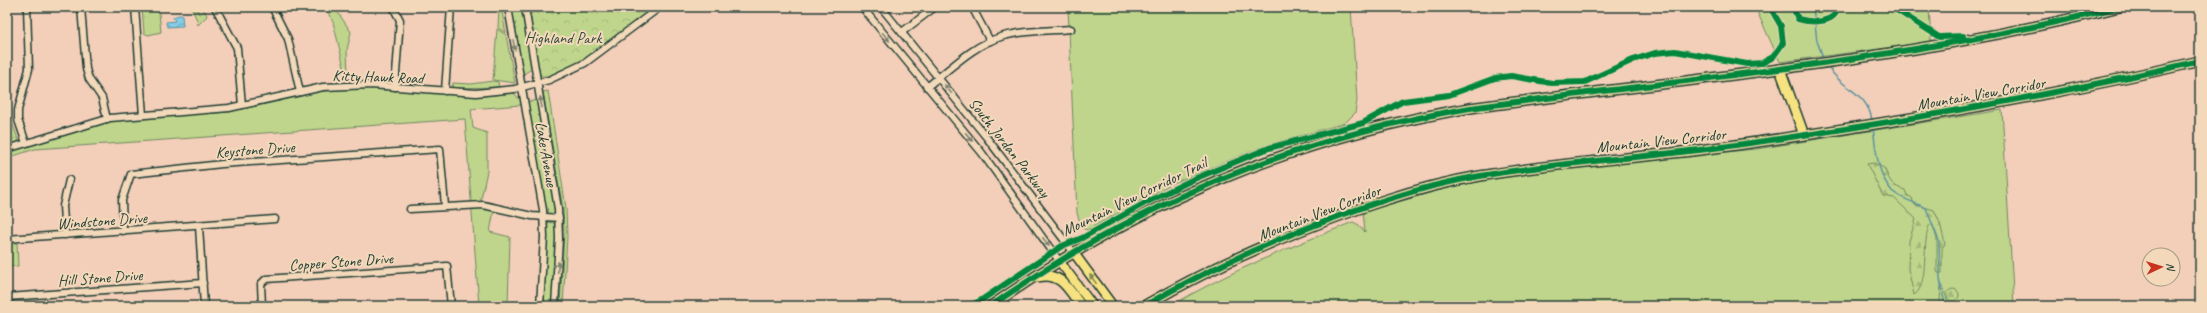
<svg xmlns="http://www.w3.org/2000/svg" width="2207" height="313" font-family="Caveat,sans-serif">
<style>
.grass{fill:#bfd58c;stroke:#6f8960}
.forest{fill:url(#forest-firs);stroke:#6f8960}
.park{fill:url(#park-crowns);stroke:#6f8960}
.water{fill:url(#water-waves);stroke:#5c939f}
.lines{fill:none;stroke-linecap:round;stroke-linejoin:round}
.stream{stroke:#5c939f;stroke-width:1.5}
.minor-casing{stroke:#1f3d34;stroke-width:9}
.major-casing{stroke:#1f3d34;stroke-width:11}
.highway-casing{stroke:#1f3d34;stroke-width:12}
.minor{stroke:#f3d8ba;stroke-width:6}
.major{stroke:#f6e281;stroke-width:8}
.highway{stroke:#f6e281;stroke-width:9}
.cycleway-casing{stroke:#f3d8ba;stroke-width:8}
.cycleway{stroke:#00873e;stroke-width:6}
.oneway{fill:#7e8370}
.oneway2{fill:#808757}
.labels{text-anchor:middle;stroke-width:4;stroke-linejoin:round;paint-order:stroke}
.park-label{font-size:16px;fill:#2f4c3d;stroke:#f3d8ba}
.street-label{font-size:16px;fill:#1f3d34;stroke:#f3d8ba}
</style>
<defs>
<pattern id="forest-firs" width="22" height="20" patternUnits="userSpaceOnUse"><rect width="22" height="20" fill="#bfd58c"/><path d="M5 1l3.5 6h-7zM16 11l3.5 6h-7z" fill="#a4b879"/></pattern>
<pattern id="park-crowns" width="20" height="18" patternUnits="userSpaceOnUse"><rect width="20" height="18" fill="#bfd58c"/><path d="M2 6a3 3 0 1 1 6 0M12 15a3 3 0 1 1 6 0" fill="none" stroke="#a4b879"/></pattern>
<pattern id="water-waves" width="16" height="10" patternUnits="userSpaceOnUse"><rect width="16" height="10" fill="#85cce6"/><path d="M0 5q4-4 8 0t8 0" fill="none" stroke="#6ca7bb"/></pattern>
</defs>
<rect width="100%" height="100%" fill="#f3ceb8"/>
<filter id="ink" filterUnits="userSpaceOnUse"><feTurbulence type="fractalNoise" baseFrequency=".025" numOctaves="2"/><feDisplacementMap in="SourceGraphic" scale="8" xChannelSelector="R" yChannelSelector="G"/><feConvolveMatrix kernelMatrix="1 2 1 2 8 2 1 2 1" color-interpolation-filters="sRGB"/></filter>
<g filter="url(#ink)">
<!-- grass -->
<g class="grass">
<polygon points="142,7 156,7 159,13 161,32 148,35 144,33"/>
<polygon points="196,7 199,14 205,11 207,16 198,25 197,20 192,9"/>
<polygon points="325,7 335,8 351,32 347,50 348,75 346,75 333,22"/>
<polygon points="499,7 501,7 506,33 498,28"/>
<polygon points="509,7 523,7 533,68 522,75"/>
<polygon points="1068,7 1351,7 1357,100 1355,113 1345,123 1264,146 1171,184 1087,230 1082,228 1077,213"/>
<polygon points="1755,7 1929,7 1931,42 1780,62"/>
<polygon points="497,29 506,35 515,83 493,80"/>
<polygon points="493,81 498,82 499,87 452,88 453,83 471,84"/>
<polygon points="362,88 405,89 464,96 483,96 514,93 518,98 521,98 521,105 471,109 473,128 487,133 487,171 481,199 481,207 494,210 490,232 510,237 508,306 479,306 465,119 35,149 7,158 7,152 117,119 229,112 314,92"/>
<polygon points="548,91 566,208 567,236 563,306 560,306 564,233 563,209 543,92"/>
<polygon points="538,100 555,198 555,215 546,213 527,102"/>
<path d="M2002,110L2014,306H1171C1229,271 1291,247 1353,222L1359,225L1365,232L1363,212L1447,188L1495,178L1553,169L1756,149Z"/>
<polygon points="548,222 557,224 553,306 543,306"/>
<polygon points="7,243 17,243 18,266 7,267"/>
</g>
<!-- forest -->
<g class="forest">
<path d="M1874,163L1884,168C1891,181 1889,185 1905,190L1907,195L1912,198L1914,204L1934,210L1940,223L1945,244L1942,248V273H1938L1937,271V239L1933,226L1930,224C1921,240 1930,286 1914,295L1908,269L1909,241L1916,219L1894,198L1883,196L1867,164Z"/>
<polygon points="1941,286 1944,290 1949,306 1943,306 1940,301"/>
<circle cx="1953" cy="295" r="6"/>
</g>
<!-- park -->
<g class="park">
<path d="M529,7H653C624,29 578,71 543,77L539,73Z"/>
<polygon points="7,108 19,142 7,146"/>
</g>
<!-- water -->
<polygon class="water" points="179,15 182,15 183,26 167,27 166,22 175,21 173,17"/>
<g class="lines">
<!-- stream -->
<g class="stream">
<polyline points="1813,7 1817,41 1824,60"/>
<path d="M1828,66C1840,89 1867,91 1872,120"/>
<path d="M1873,128C1876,149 1877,174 1892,191C1899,198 1916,203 1926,208L1939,241L1940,278L1945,306"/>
</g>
<!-- minor casing -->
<g class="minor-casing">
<g id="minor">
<polyline points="81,7 86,69 89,79 102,98 107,119"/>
<polyline points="135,7 143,115"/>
<polyline points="215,7 237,48 242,105"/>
<polyline points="272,7 288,39 300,92"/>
<polyline points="393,7 400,20 395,87"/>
<polyline points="508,7 543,210 544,237 540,306"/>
<polyline points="525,7 558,209 559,239 555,306"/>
<polyline points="862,7 982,153 1060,262"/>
<polyline points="881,7 987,138 1074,253"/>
<polyline points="972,7 990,41"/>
<polyline points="902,32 935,7"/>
<path d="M927,87C951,68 974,44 1004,36C1025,30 1049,31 1071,29"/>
<polyline points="445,91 451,7"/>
<polyline points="26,143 18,120 18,110 29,69 27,7"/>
<polyline points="7,149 110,118 229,108 323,87 371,85 476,93 515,89 549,80 585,63 660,7"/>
<polyline points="410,209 483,205 532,216 559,218"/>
<polyline points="199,226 204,306"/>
<polyline points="123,231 122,200 131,174 222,164 440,149 445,206"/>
<polyline points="65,235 63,206 69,180"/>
<polyline points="7,239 275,219"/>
<polyline points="9,306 8,297 203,283"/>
<polyline points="262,306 261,284 266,279 447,266 451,306"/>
</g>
</g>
<!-- major casing -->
<g class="major-casing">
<g id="major">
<polyline points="1074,253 1113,306"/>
<polyline points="1060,262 1093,306"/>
</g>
</g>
<!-- highway casing -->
<g class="highway-casing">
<g id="highway">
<polyline points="1780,69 1804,135"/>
<path d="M1038,277C1061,271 1069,290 1081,306"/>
<path d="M991,306C1138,203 1294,138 1470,108C1687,79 1906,61 2119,7"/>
<path d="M1144,306C1192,278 1241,255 1292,234C1353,210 1415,187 1480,176C1565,161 1651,158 1736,145C1892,123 2047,97 2200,61"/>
</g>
</g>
<!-- minor -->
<use href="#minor" class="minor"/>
<!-- major -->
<use href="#major" class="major"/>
<!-- highway -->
<use href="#highway" class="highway"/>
<!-- cycleway casing -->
<g class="cycleway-casing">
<g id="cycleway">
<path d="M1793,7L1798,19C1812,23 1835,24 1838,7"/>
<polyline points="1892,7 1939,37 1963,36"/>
<polyline points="969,306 980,301 1062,246 1082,238 1147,202 1194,179 1269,148 1363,123 1403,101 1449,95 1495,78 1511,76 1552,83 1585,82 1633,60 1655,53 1675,51 1747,64 1762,63 1773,57 1783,43 1781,26 1770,7"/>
<path d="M991,306C1138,203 1294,138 1470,108C1687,79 1906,61 2119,7"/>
<path d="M1144,306C1192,278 1241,255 1292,234C1353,210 1415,187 1480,176C1565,161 1651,158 1736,145C1892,123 2047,97 2200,61"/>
</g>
</g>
<!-- cycleway -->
<use href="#cycleway" class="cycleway"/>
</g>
<!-- one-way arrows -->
<defs><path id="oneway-solid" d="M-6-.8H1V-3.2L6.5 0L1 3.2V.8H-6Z"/></defs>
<g class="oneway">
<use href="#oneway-solid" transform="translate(886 37) rotate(51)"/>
<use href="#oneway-solid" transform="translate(514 45) rotate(80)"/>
<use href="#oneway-solid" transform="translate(948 89) rotate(-129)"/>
<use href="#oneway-solid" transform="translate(541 102) rotate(-99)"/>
<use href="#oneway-solid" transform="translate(969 137) rotate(52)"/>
<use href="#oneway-solid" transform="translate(1046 242) rotate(53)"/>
<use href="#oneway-solid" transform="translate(558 267) rotate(-87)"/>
</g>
<use class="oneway2" href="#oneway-solid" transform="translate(1093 279) rotate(-126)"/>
</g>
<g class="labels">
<!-- park labels -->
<g class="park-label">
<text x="563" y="43">Highland Park</text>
</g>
<!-- street labels -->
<g class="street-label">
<text transform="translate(378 76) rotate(2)" y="6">Kitty Hawk Road</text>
<text transform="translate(1981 93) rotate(-10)" y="6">Mountain View Corridor</text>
<text transform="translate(1661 140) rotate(-6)" y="6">Mountain View Corridor</text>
<text transform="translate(1010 147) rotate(52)" y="6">South Jordan Parkway</text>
<text transform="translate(255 149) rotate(-4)" y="6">Keystone Drive</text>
<text transform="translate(547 154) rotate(80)" y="6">Lake Avenue</text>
<text transform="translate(1134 196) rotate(-26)" y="6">Mountain View Corridor Trail</text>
<text transform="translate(1319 212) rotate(-21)" y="6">Mountain View Corridor</text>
<text transform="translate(102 220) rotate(-4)" y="6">Windstone Drive</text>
<text transform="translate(341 261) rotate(-4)" y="6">Copper Stone Drive</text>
<text transform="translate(100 277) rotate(-4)" y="6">Hill Stone Drive</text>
</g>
</g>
<!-- margin -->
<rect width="2207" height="313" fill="none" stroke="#f3d8ba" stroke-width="24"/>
<rect x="12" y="12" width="2183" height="289" fill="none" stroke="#1f3d34" stroke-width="1.5" filter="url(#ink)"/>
<!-- north arrow -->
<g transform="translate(2161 267) rotate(86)"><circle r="19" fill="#f3d8ba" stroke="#9e9a84"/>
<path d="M0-3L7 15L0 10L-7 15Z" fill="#c8321e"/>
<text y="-6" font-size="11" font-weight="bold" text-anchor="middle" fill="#1f3d34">N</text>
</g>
</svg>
